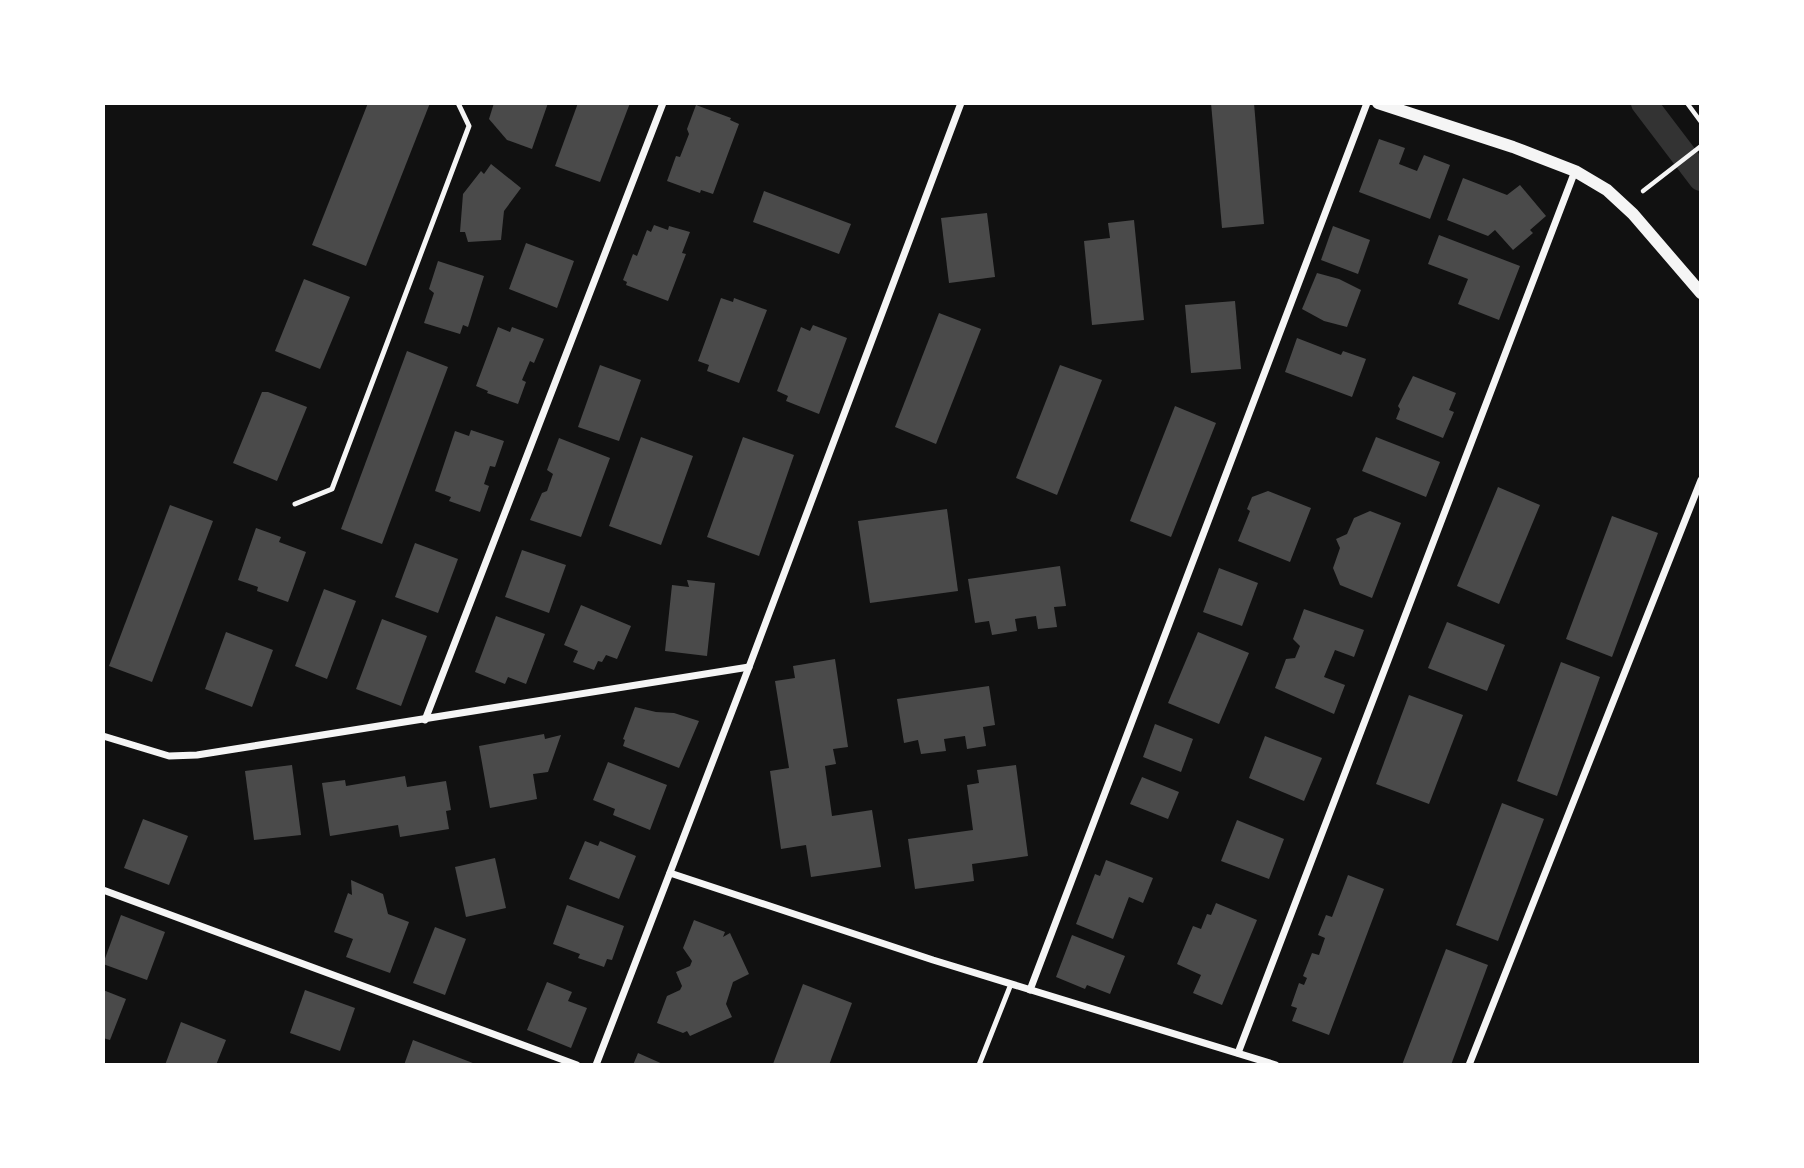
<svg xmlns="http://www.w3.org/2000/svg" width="1804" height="1168" font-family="Lato,sans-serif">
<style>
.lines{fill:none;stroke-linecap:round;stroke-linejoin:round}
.canal{stroke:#333;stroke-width:26}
.building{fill:#4a4a4a}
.path{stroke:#f5f5f5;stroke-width:4.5}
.service{stroke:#f5f5f5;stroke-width:5}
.minor{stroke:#f5f5f5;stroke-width:7}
.tertiary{stroke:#f5f5f5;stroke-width:12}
</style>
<rect width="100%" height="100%" fill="#111"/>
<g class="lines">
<!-- canal -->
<polyline class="canal" points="1644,103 1701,178"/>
</g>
<!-- building -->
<g class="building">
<polygon points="368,103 430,103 366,266 312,245"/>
<polygon points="494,103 548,103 532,149 507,140 489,119"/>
<polygon points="578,103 630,103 600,182 555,166"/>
<polygon points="1211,103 1254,103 1264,224 1222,228"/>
<polygon points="696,105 731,118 730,120 739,124 713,194 701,190 700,193 667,181 676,156 680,157 689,134 687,129"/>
<polygon points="1379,139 1405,148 1399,164 1417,171 1424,155 1450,165 1430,219 1359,192"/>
<polygon points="491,164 521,188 504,211 501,240 468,242 465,232 460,232 463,194 481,171 484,174"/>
<polygon points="1463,178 1507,195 1520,185 1546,216 1530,230 1533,233 1513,250 1495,230 1488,236 1447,220"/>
<polygon points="764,191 851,224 839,254 753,222"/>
<polygon points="987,213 995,277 949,283 941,218"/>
<polygon points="1134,220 1144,320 1092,325 1084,241 1110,238 1108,223"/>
<polygon points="654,225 668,230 669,226 690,232 682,253 686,254 668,301 626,285 627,282 623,280 633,254 637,256 647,230 651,232"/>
<polygon points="1333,226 1370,240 1358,274 1321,260"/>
<polygon points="1439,235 1520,266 1499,320 1458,304 1468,279 1428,264"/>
<polygon points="526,243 574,261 557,308 509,289"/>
<polygon points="438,261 484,276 468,327 463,325 460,334 424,323 434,293 429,289"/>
<polygon points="1317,273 1339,279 1361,290 1347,327 1324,321 1302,309"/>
<polygon points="304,279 350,297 320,369 275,351"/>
<polygon points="721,298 733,302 734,298 767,310 739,383 707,371 709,365 698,361"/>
<polygon points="1235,301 1241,369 1191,373 1185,305"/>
<polygon points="939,313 981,329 936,444 895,427"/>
<polygon points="813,325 847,338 819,414 786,401 788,396 777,391 801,327 810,331"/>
<polygon points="498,327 510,332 512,327 544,339 534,363 530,361 522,380 526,382 518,404 487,393 488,391 476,386"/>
<polygon points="1297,338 1341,355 1343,351 1366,359 1352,397 1285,372"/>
<polygon points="407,351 448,367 382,544 341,529"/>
<polygon points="600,365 641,380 619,441 578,427"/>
<polygon points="1060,365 1102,380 1057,495 1016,478"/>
<polygon points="1413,376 1456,393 1449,410 1454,412 1443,438 1396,419 1400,409 1398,406"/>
<polygon points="262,392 268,392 307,407 277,481 233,463"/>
<polygon points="1175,406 1216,423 1171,537 1130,521"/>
<polygon points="471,430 504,441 495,467 490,466 484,484 489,486 480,512 449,501 451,497 435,491 455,431 469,436"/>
<polygon points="641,437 693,456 661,545 609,526"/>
<polygon points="743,437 794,455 759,556 707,537"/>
<polygon points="1376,437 1440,462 1426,497 1362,471"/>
<polygon points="559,438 610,458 581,537 530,520 542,493 547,491 553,474 547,470"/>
<polygon points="1498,487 1540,505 1499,604 1457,586"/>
<polygon points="1268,491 1311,508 1290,562 1238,541 1250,511 1247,509 1252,497"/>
<polygon points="170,505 213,521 152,682 109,666"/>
<polygon points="947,509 958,591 870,603 858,521"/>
<polygon points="1370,511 1401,523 1372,598 1340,585 1333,568 1340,548 1336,539 1347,534 1354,518"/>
<polygon points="1612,516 1658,533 1612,657 1566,639"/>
<polygon points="256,528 281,537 279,542 306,552 288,602 257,591 258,587 238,580"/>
<polygon points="415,543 458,559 438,613 395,597"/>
<polygon points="522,550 566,565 549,613 505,597"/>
<polygon points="1060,566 1066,606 1054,607 1057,627 1038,629 1036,616 1015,619 1017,631 992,635 989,621 975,623 968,579"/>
<polygon points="1219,568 1258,583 1242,626 1203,612"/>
<polygon points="687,580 715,583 707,656 665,651 672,585 689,587"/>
<polygon points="324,589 356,601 327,679 295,666"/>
<polygon points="581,605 631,626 617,659 606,655 602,662 598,661 594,670 573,662 578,651 564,645"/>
<polygon points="1304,609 1364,630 1354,657 1335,650 1324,677 1345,685 1334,714 1275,688 1286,659 1295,658 1300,646 1293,639"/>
<polygon points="496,616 545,634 526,684 508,677 505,684 475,672"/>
<polygon points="382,619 427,636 401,706 356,689"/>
<polygon points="1447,622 1505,645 1487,691 1428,668"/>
<polygon points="226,632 273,650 252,707 205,689"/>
<polygon points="1198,632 1249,653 1219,724 1168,703"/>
<polygon points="835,659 848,747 833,749 836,764 825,766 832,816 872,810 881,867 811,877 806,845 781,849 770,771 789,768 775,681 795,678 793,666"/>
<polygon points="1561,662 1600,677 1557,796 1517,781"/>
<polygon points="989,686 995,725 983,727 986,746 967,749 965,736 944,739 946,751 921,754 918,740 904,743 897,699"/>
<polygon points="1409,695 1463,715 1429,804 1376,784"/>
<polygon points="635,707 656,712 674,713 699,721 679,768 623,746 625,740 623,739"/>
<polygon points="1155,724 1193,739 1181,772 1143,757"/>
<polygon points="544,734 545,739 561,735 548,772 533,774 537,799 490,808 479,746"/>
<polygon points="1265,736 1322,758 1304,801 1249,778"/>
<polygon points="608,762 667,785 650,830 613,815 615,809 593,800"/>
<polygon points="292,765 301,835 254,840 245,771"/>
<polygon points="1016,765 1028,856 972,864 974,881 915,889 908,839 973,830 967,785 979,783 977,770"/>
<polygon points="405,776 407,787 446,781 451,810 446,811 449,829 400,837 398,825 330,836 322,783 345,780 346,786"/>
<polygon points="1142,777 1179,792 1168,819 1130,804"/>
<polygon points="1502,803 1544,819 1498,941 1456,925"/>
<polygon points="143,819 188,836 169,885 124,868"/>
<polygon points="1237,820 1284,839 1269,879 1221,861"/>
<polygon points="585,841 598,846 600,841 636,856 619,899 569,879"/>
<polygon points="495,858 506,908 466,917 455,867"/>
<polygon points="1106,860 1153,878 1143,903 1129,897 1113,939 1076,924 1095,874 1100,876"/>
<polygon points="1348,875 1384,889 1329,1035 1292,1021 1297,1008 1291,1006 1299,983 1304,985 1307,978 1303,976 1312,953 1319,955 1325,938 1318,935 1326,915 1332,917"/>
<polygon points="351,880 383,894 388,914 409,922 390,973 346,957 353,939 334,932 348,893 352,895"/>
<polygon points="1216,903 1257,920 1222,1005 1193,993 1201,975 1177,964 1193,926 1201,929 1207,914 1211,915"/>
<polygon points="567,905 624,926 612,960 607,959 604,967 578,958 580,954 553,944"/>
<polygon points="121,915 165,932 147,980 103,964"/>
<polygon points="694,920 725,932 723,937 730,933 749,974 733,982 726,1004 732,1017 690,1036 687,1031 683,1033 657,1023 667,996 680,990 682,986 676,972 690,966 692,961 683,948"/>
<polygon points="435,927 466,939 445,995 413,983"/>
<polygon points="1072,935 1125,956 1110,994 1087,985 1085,989 1056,977"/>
<polygon points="1446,949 1488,965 1451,1065 1402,1065"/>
<polygon points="547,982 572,992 568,1001 587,1008 571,1048 527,1030"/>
<polygon points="803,984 852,1003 829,1065 776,1065 773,1064"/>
<polygon points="103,990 126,999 110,1040 103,1038"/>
<polygon points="305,990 355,1008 340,1051 290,1033"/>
<polygon points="181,1022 226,1040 216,1065 165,1065"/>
<polygon points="413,1040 478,1065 404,1065"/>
<polygon points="638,1053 665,1065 633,1065"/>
</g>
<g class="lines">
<!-- path -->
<g class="path">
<polyline points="1687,103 1701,122"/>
<polyline points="1643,191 1701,146"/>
</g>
<!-- service -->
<g class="service">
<polyline points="295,504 332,489 469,126 458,103"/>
<polyline points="979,1065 1011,984"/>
</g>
<!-- minor -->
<g class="minor">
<polyline points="425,720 663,103"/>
<polyline points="103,736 169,756 197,755 749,667"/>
<polyline points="670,873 933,960 1276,1065"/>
<polyline points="103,890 577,1065"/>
<polyline points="1030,990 1367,103"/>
<polyline points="1238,1053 1575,171"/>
<polyline points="596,1065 749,667 961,103"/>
<polyline points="1469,1065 1701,480"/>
</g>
<!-- tertiary -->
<polyline class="tertiary" points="1378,103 1513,147 1575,171 1607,190 1633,214 1701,293"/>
</g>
<!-- border -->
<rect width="1804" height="1168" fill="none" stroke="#ffffff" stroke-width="210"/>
</svg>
